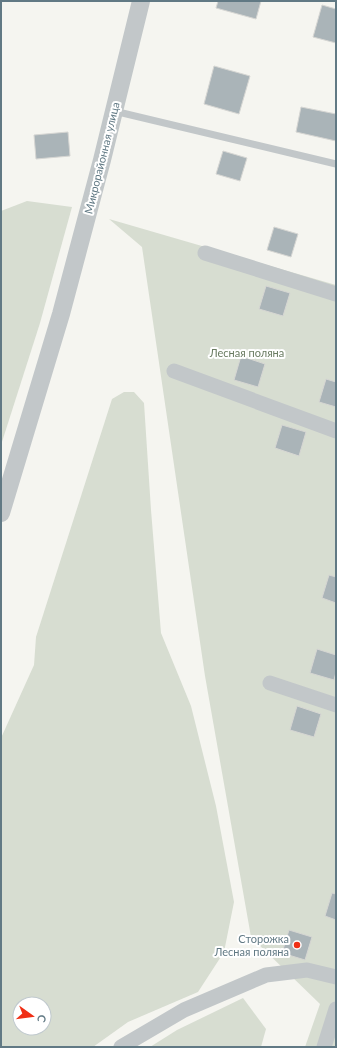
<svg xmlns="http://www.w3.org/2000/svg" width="337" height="1048" font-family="Lato,sans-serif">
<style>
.green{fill:#d7ddd1;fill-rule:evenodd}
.building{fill:#aab4b8;stroke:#d6d6d3}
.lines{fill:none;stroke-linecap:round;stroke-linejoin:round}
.service{stroke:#c2c7c9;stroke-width:7}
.minor{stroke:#c2c7c9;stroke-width:15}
.tertiary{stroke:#c2c7c9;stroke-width:18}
.poi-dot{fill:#f02f15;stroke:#fff;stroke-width:1.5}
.labels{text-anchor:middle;stroke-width:4;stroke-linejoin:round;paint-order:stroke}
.street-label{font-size:11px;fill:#617984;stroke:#fff}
.park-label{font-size:11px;fill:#697b61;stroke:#fff}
.poi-label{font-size:11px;fill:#617984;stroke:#fff;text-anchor:end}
</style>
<rect width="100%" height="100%" fill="#f5f5f0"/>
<!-- green -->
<g class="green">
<polygon points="27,201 72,207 40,323 1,445 1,211"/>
<polygon points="109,219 336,285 336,1047 305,1047 320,1004 251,937 205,676 142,247"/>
<path d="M124,392H134L144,403L151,510L161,633L191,706L216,806L234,902L224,952L198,992L128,1022L93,1047H1V738L34,665L36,637L112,399ZM20,1004H44V1028H20Z"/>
<polygon points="243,998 266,1029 261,1047 150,1047 177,1030"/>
</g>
<!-- building -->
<g class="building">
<polygon points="218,1 261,1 256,19 216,8"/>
<polygon points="322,5 336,9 336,43 313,37"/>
<polygon points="214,66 250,76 239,114 204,104"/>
<polygon points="301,107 336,114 336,141 296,132"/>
<polygon points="68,132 70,156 36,159 34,135"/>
<polygon points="223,151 247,158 240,181 216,174"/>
<polygon points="274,227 298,234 291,257 267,250"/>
<polygon points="266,286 290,293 283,316 259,309"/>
<polygon points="241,356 265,364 258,387 234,380"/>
<polygon points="326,379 336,382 336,407 319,402"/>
<polygon points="282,425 306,432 299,456 275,448"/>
<polygon points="329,575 336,577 336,603 322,598"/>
<polygon points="317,649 336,655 336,672 334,680 310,673"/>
<polygon points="297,706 321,714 314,737 290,730"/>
<polygon points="332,893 336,894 336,920 325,916"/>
<polygon points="289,930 312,937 305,960 282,953"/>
</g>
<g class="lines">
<!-- service -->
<polyline class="service" points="114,111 336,164"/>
<!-- minor -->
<g class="minor">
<polyline points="205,253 336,294"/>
<polyline points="174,371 336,431"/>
<polyline points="270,683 336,705"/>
<polyline points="121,1047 184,1010 266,975 307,970 336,977"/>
<polyline points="324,1047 336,1009"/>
</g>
<!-- tertiary -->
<polyline class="tertiary" points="1,513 61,314 102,160 141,1"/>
</g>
<!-- markers -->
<circle class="poi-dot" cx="297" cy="945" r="4"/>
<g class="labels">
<!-- street labels -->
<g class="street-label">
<text transform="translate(102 158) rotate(-76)" y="4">Микрорайонная улица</text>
</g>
<!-- park labels -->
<g class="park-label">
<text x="247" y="357">Лесная поляна</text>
</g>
<!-- poi labels -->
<g class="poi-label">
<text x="289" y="943">Сторожка<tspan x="289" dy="13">Лесная поляна</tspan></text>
</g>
</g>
<!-- border -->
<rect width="337" height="1048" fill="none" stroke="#617984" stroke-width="4"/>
<!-- north arrow -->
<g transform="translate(32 1016) rotate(104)"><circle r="19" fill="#ffffff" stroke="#c0c9ce"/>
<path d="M0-3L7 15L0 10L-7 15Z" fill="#f02f15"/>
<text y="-6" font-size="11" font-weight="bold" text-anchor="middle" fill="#617984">С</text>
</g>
</svg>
